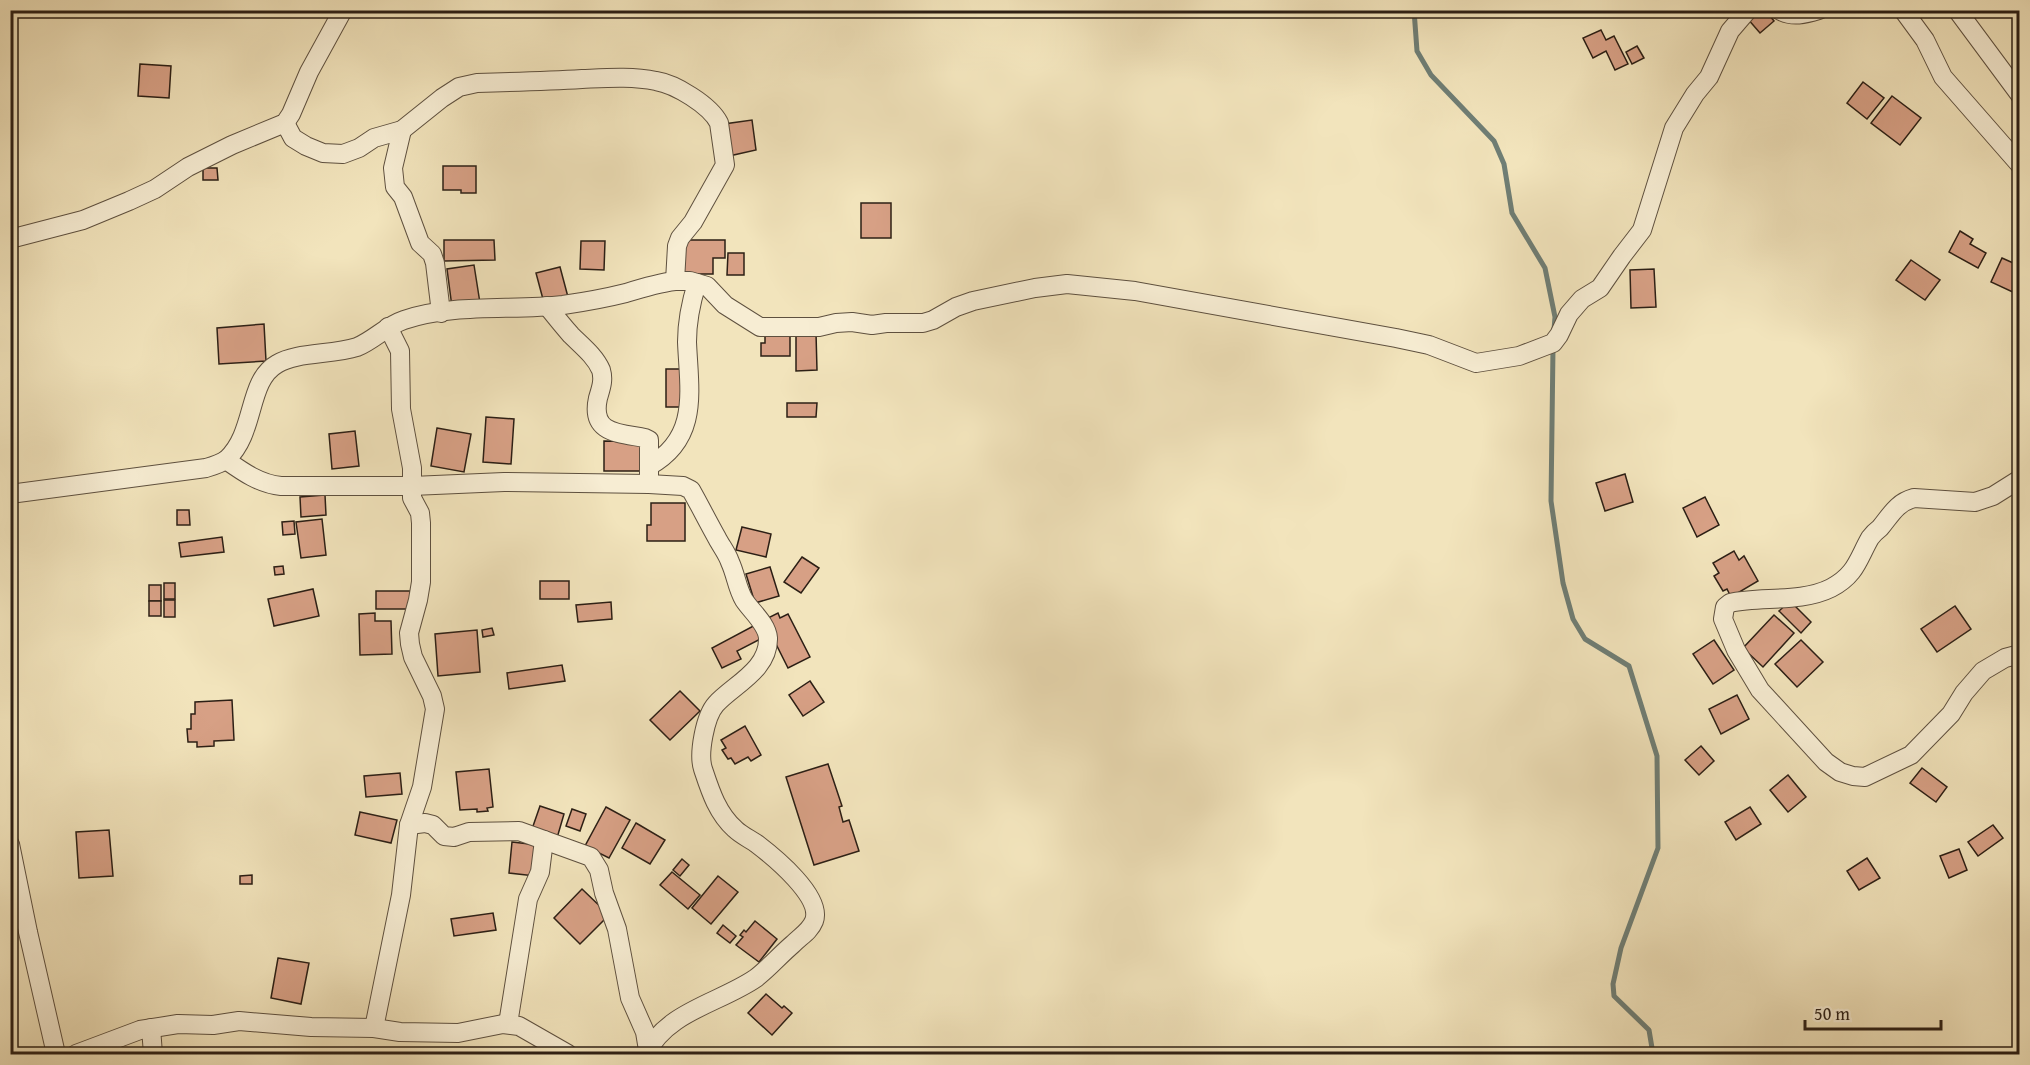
<svg xmlns="http://www.w3.org/2000/svg" width="2030" height="1065" font-family="'Gentium Book Plus',serif">
<style>
.lines{fill:none;stroke-linecap:round;stroke-linejoin:round}
.stream{stroke:#6f7e75;stroke-width:5}
.building{fill:#d7a085;stroke:#2c1f15;stroke-width:1.5}
.street-casing{stroke:#5e503f;stroke-width:20}
.street{stroke:#f7edd3;stroke-width:18}
</style>
<rect width="100%" height="100%" fill="#f2e4bc"/>
<filter id="stains"><feTurbulence type="fractalNoise" baseFrequency=".00333" numOctaves="4"/><feColorMatrix values="0 0 0 0 .2 0 0 0 0 .09 0 0 0 0 .02 0 0 0 .5 -.17"/></filter>
<radialGradient id="worn" r=".72"><stop offset=".6" stop-color="#630" stop-opacity="0"/><stop offset="1" stop-color="#630" stop-opacity=".3"/></radialGradient>
<g class="lines">
<!-- stream -->
<g class="stream">
<polyline points="1414,10 1417,51 1431,75 1494,141 1504,164 1512,213 1545,268 1555,317 1554,330"/>
<polyline points="1553,348 1551,501 1563,583 1573,619 1585,639 1629,666 1657,756 1658,848 1621,948 1613,984 1614,996 1649,1030 1653,1054"/>
</g>
</g>
<!-- building -->
<g class="building">
<polygon points="1755,10 1765,10 1774,21 1760,33 1747,18"/>
<polygon points="1601,30 1606,40 1614,36 1628,64 1615,70 1606,51 1593,58 1583,38"/>
<polygon points="1637,46 1644,58 1632,64 1626,52"/>
<polygon points="140,64 171,66 169,98 138,96"/>
<polygon points="1863,82 1884,98 1867,119 1847,103"/>
<polygon points="1892,96 1921,118 1900,145 1871,123"/>
<polygon points="752,120 756,150 729,156 724,124"/>
<polygon points="443,166 476,166 476,193 461,193 461,190 443,190"/>
<polygon points="203,168 217,168 218,180 203,180"/>
<rect x="861" y="203" width="30" height="35"/>
<polygon points="1960,231 1973,239 1970,244 1986,253 1978,268 1949,252"/>
<polygon points="444,240 494,240 495,260 444,261"/>
<polygon points="683,240 725,240 725,258 713,258 713,274 683,274"/>
<polygon points="581,241 605,241 604,270 580,269"/>
<polygon points="728,253 744,253 744,275 727,275"/>
<polygon points="2002,258 2020,266 2020,288 2017,294 1991,282"/>
<polygon points="1911,260 1940,280 1925,300 1896,280"/>
<polygon points="474,265 480,303 452,307 447,269"/>
<polygon points="560,267 568,297 544,303 536,273"/>
<polygon points="1654,269 1656,307 1631,308 1630,270"/>
<polygon points="264,324 266,361 219,364 217,328"/>
<polygon points="796,333 816,333 817,370 796,371"/>
<polygon points="765,334 790,334 790,356 761,356 761,343 765,343"/>
<rect x="666" y="369" width="22" height="38"/>
<polygon points="787,403 817,403 816,417 787,417"/>
<polygon points="486,417 514,419 511,464 483,462"/>
<polygon points="437,428 471,434 464,472 431,466"/>
<polygon points="355,431 359,466 332,469 329,434"/>
<polygon points="604,441 644,442 643,471 604,471"/>
<polygon points="1625,474 1633,502 1605,511 1596,483"/>
<polygon points="325,495 326,515 301,517 300,497"/>
<polygon points="1705,497 1719,525 1697,537 1683,508"/>
<polygon points="651,503 685,503 685,541 647,541 647,525 651,525"/>
<polygon points="177,510 189,510 190,525 177,525"/>
<polygon points="322,519 326,555 301,558 296,522"/>
<polygon points="294,521 295,534 283,535 282,522"/>
<polygon points="742,527 771,534 766,557 736,550"/>
<polygon points="222,537 224,552 181,557 179,543"/>
<polygon points="1734,551 1739,560 1744,556 1758,581 1731,597 1727,589 1723,591 1714,576 1719,573 1713,563"/>
<polygon points="802,557 819,568 801,593 784,582"/>
<polygon points="283,566 284,574 275,575 274,567"/>
<polygon points="770,567 779,596 755,603 746,574"/>
<rect x="540" y="581" width="29" height="18"/>
<rect x="164" y="583" width="11" height="16"/>
<rect x="149" y="585" width="12" height="16"/>
<polygon points="313,589 319,616 274,626 268,599"/>
<rect x="376" y="591" width="34" height="18"/>
<rect x="164" y="600" width="11" height="17"/>
<rect x="149" y="601" width="12" height="15"/>
<polygon points="1790,601 1811,622 1801,633 1779,611"/>
<polygon points="611,602 612,619 578,622 576,605"/>
<polygon points="1955,606 1971,629 1937,652 1921,629"/>
<polygon points="375,613 375,621 391,621 392,654 360,655 359,614"/>
<polygon points="778,613 780,618 788,614 810,657 788,668 764,620"/>
<polygon points="1774,615 1794,633 1763,667 1743,648"/>
<polygon points="759,623 766,636 737,651 741,659 722,668 712,648"/>
<polygon points="492,628 494,635 483,637 482,630"/>
<polygon points="477,630 480,672 438,676 435,634"/>
<polygon points="1714,640 1734,670 1713,684 1693,654"/>
<polygon points="1801,640 1823,662 1797,687 1775,664"/>
<polygon points="562,665 565,681 509,689 507,673"/>
<polygon points="810,681 824,702 803,716 789,695"/>
<polygon points="680,691 700,711 670,740 650,720"/>
<polygon points="1737,695 1749,719 1721,734 1709,709"/>
<polygon points="232,700 234,740 214,741 214,746 197,747 197,742 188,742 187,729 191,729 191,714 195,714 195,702"/>
<polygon points="745,726 761,755 751,761 748,757 735,764 731,758 728,759 722,750 726,748 721,740"/>
<polygon points="1701,746 1714,761 1699,775 1685,760"/>
<polygon points="828,764 842,806 839,807 843,822 849,820 859,851 814,865 786,777"/>
<polygon points="1922,768 1947,787 1936,802 1910,783"/>
<polygon points="489,769 493,807 487,808 488,811 477,812 477,809 460,810 456,772"/>
<polygon points="400,773 402,794 366,797 364,776"/>
<polygon points="1788,775 1806,797 1788,812 1770,790"/>
<polygon points="540,806 564,814 557,838 532,829"/>
<polygon points="606,807 630,820 609,858 585,846"/>
<polygon points="1750,807 1761,824 1736,840 1725,822"/>
<polygon points="572,809 586,814 580,831 566,826"/>
<polygon points="360,812 397,820 391,843 355,835"/>
<polygon points="636,823 665,840 650,864 622,848"/>
<polygon points="1993,825 2003,838 1978,856 1968,842"/>
<polygon points="109,830 113,876 79,878 76,832"/>
<polygon points="512,842 538,845 535,876 509,873"/>
<polygon points="1959,849 1967,870 1949,878 1940,856"/>
<polygon points="1867,858 1880,878 1859,890 1847,871"/>
<polygon points="682,859 689,865 680,876 673,870"/>
<polygon points="672,872 700,895 688,909 660,885"/>
<polygon points="252,875 252,884 240,884 240,876"/>
<polygon points="718,876 738,892 711,924 692,908"/>
<polygon points="582,889 609,915 580,944 554,918"/>
<polygon points="493,913 496,930 454,936 451,919"/>
<polygon points="755,921 777,939 759,962 736,945 743,937 740,935 744,930 746,932"/>
<polygon points="723,925 736,936 730,943 717,933"/>
<polygon points="278,958 309,963 301,1004 271,998"/>
<polygon points="766,994 782,1008 784,1006 792,1013 772,1035 748,1013"/>
</g>
<g class="lines">
<!-- street casing -->
<g class="street-casing">
<g id="street">
<path d="M1779,10C1792,18 1806,14 1819,10"/>
<polyline points="1903,10 1925,40 1943,77 2020,165"/>
<polyline points="1957,10 2020,95"/>
<path d="M285,123L293,138L306,146L323,153L343,154L359,148L374,138L402,130L442,98L459,87L477,83C512,82 547,81 582,79C606,78 632,76 656,81C675,84 710,105 719,123L725,165L693,222L680,238L677,246L675,281"/>
<polyline points="402,130 393,168 395,187 403,197 420,243 432,254 435,263 441,313"/>
<polyline points="10,239 83,220 129,201 155,189 188,167 232,145 285,123 291,114 309,72 343,10"/>
<path d="M226,460C243,472 260,484 281,486H412L504,482L649,484V440L645,438C619,433 590,434 598,398C601,388 604,380 601,370C595,356 582,346 571,335C563,326 555,316 547,306"/>
<path d="M649,466C700,438 689,390 687,342C687,322 691,302 697,283"/>
<path d="M2020,479L1993,496L1975,502L1914,498C1896,503 1891,515 1880,528C1876,531 1873,534 1870,538C1858,559 1856,575 1831,588C1801,603 1760,596 1730,603L1725,607L1723,619L1736,650L1760,690L1826,762L1840,772L1853,776L1865,777L1911,755L1951,714L1964,693L1983,671L2005,658L2020,654"/>
<path d="M10,494L206,468C213,466 222,463 227,459C256,432 247,381 277,364C296,352 332,355 357,347C374,340 386,326 404,320C455,303 511,311 563,305C584,302 606,298 626,293C642,288 658,283 675,281H690L707,286L725,305L760,327H819L836,323L852,322L872,325L886,323H923L933,320L956,307L973,301L1035,288L1067,284L1135,291L1396,338L1429,345L1476,363L1519,356L1553,343L1559,335L1569,314L1582,299L1600,288L1622,256L1642,230L1674,128L1695,94L1709,77L1730,31L1748,10"/>
<polyline points="409,825 425,823 433,825 444,836 454,837 469,832 519,831 591,857 599,870 604,893 617,929 630,998 645,1032 648,1050"/>
<polyline points="10,844 28,932 56,1054"/>
<polyline points="508,1024 528,899 540,872 544,840"/>
<polyline points="151,1028 153,1054"/>
<polyline points="374,1028 400,1032 458,1033 503,1024 519,1026 568,1054"/>
<polyline points="76,1054 140,1030 178,1024 213,1025 239,1021 311,1027 374,1028 401,895 409,825 422,787 435,709 432,696 413,657 410,644 409,633 418,600 421,582 421,523 420,513 412,498 412,468 401,409 400,351 388,327"/>
<path d="M646,1054C667,1011 720,1003 756,978C769,968 780,955 793,944C801,936 810,931 814,921C823,897 774,857 757,844C750,839 741,835 735,829C717,813 710,790 703,769C698,754 705,716 716,704C733,685 769,670 768,638C767,624 752,612 744,600C737,588 736,575 730,562C727,553 721,546 717,538C708,522 700,506 691,490L683,486L649,484"/>
</g>
</g>
<!-- street -->
<use href="#street" class="street"/>
</g>
<!-- margin -->
<rect width="2030" height="1065" fill="none" stroke="#f2e4bc" stroke-width="36"/>
<rect x="12" y="12" width="2006" height="1041" fill="none" stroke="#2c1f15" stroke-width="3"/>
<rect x="18" y="18" width="1994" height="1029" fill="none" stroke="#2c1f15" stroke-width="1.5"/>
<!-- scale -->
<path d="M1805 1020v9h136v-9" fill="none" stroke="#2c1f15" stroke-width="3"/>
<text x="1814" y="1020" font-size="18" fill="#2c1f15" stroke="#f7edd3" stroke-width="4.5" paint-order="stroke">50 m</text>
<rect width="100%" height="100%" filter="url(#stains)"/>
<rect width="100%" height="100%" fill="url(#worn)"/>
</svg>
